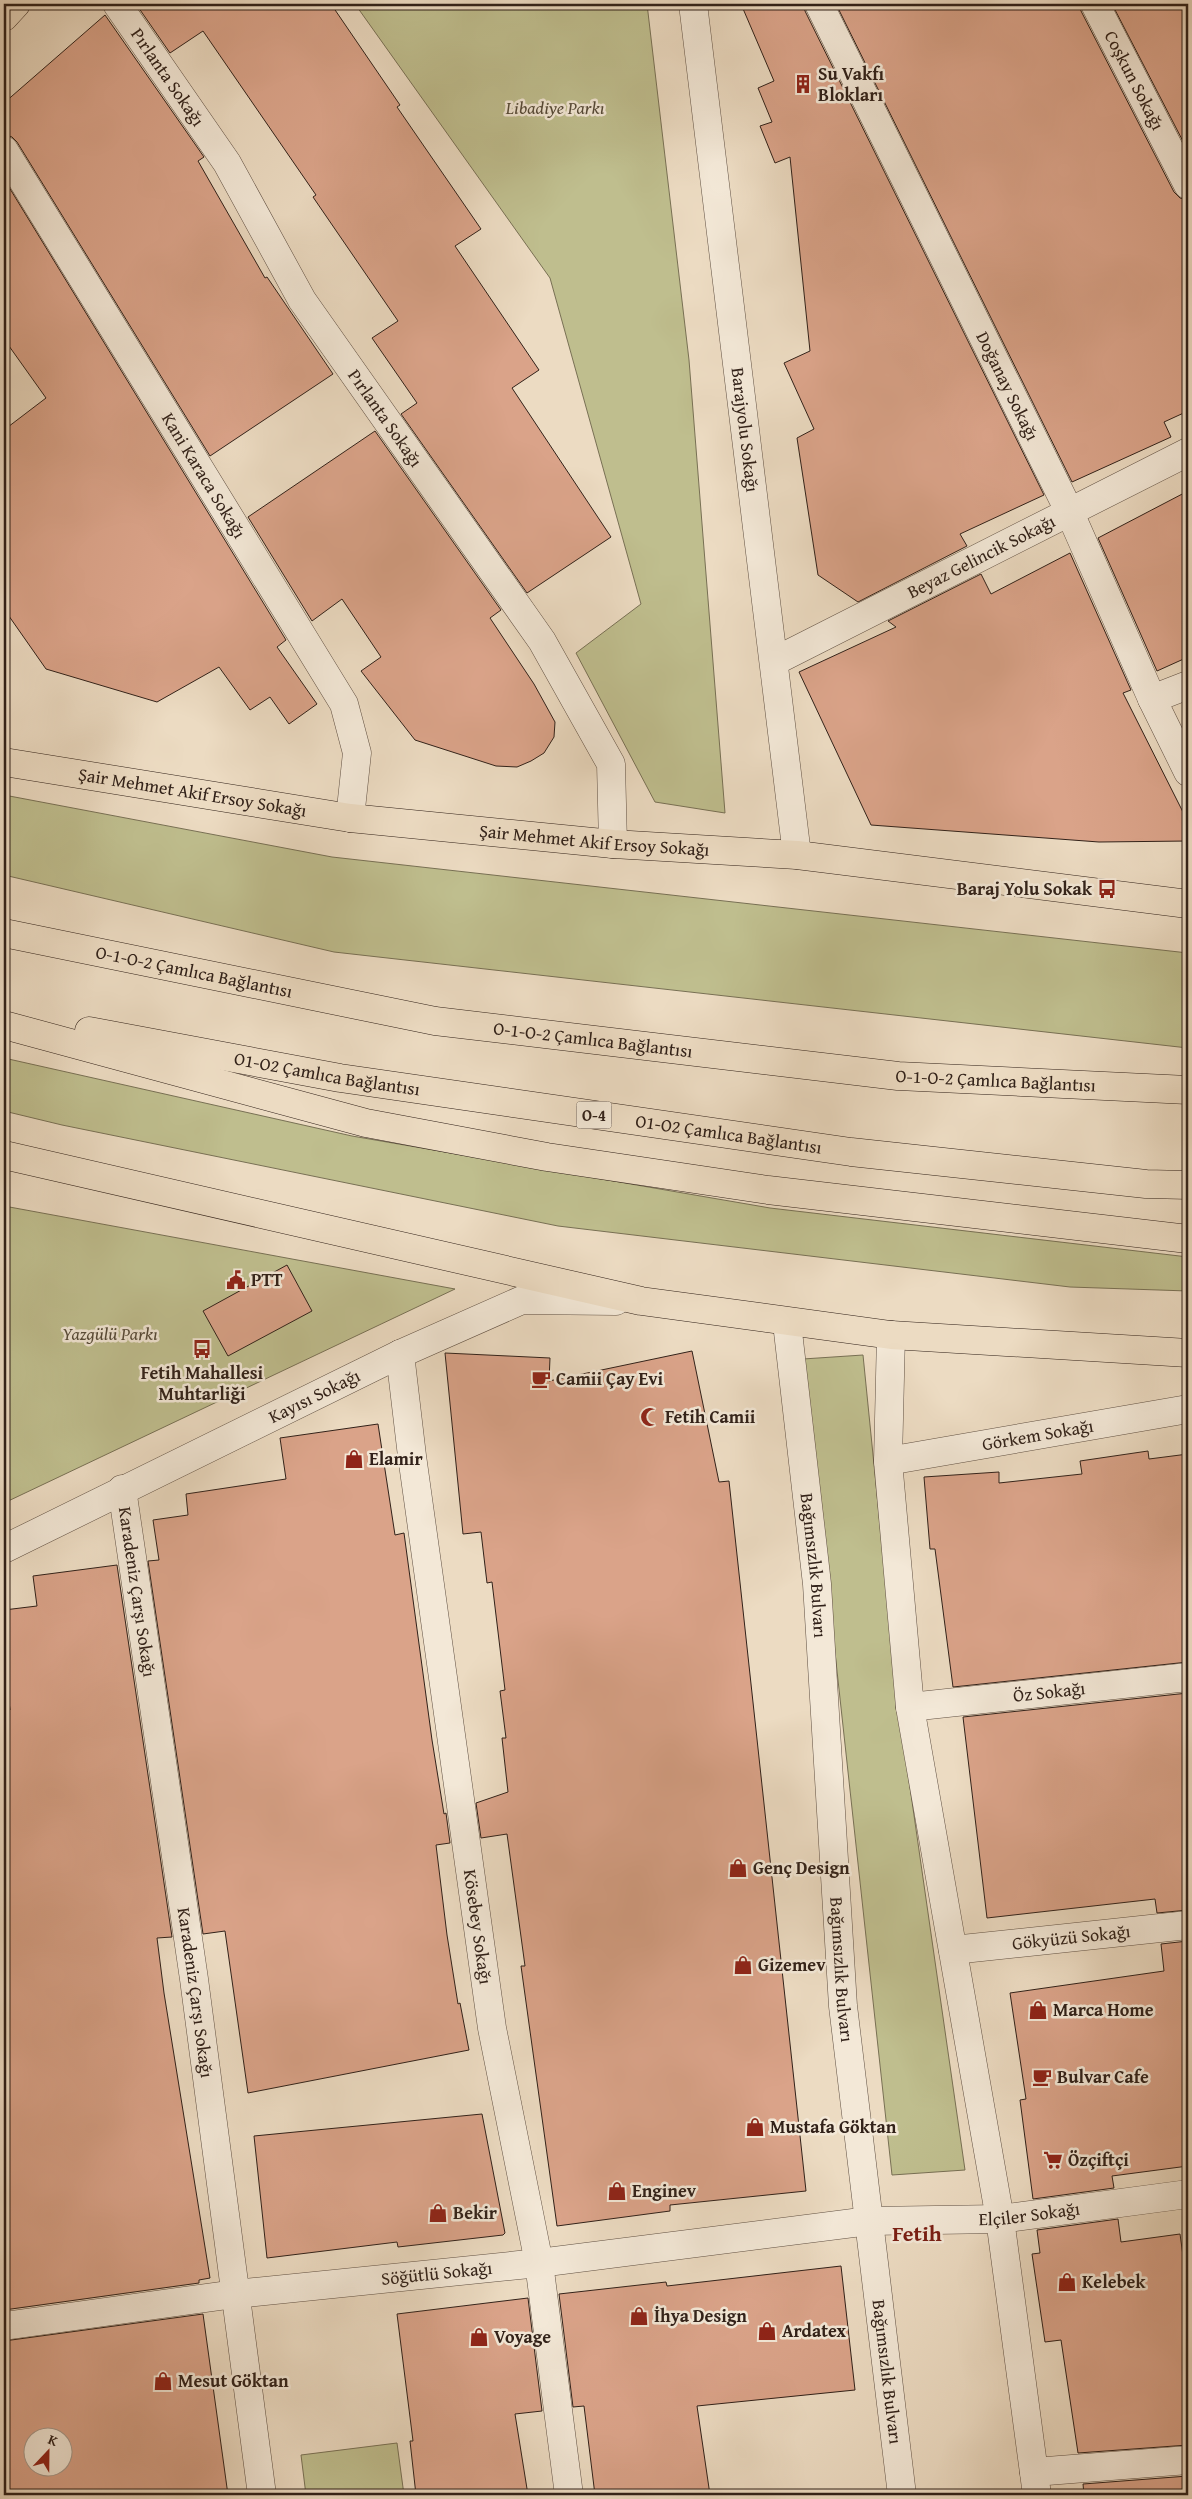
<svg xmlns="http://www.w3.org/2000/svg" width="1192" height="2499" font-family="'Gentium Book Plus',serif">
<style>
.green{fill:#bfbe8e;stroke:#787054}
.building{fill:#daa389;stroke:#312119;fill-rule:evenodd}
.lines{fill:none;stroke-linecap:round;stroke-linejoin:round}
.minor-casing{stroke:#605043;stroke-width:29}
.major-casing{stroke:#312119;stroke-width:29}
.highway-casing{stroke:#312119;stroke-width:29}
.minor{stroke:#f3e8d7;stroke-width:28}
.major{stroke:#ecdbc2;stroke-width:28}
.highway{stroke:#ecdbc2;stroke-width:28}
.labels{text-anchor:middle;stroke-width:5;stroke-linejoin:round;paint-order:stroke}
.shield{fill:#f3e8d7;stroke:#6b5d52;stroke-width:1}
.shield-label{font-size:16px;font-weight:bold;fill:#312119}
.poi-label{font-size:18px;font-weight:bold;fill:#312119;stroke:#f3e8d7;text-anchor:start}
.street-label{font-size:18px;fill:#312119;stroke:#f3e8d7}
.park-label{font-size:18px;font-style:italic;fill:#544836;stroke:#f3e8d7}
.district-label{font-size:22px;font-weight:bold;fill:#7a1f14;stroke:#f3e8d7}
</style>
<rect width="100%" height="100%" fill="#ecdbc2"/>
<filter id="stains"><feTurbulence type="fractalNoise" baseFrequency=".004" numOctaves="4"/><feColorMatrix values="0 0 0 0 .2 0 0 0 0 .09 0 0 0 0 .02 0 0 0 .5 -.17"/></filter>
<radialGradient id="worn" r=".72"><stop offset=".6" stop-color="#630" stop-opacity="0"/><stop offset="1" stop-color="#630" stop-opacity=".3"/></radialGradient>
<!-- green -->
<g class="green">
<polygon points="355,4 647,4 689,360 725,813 655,802 576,653 641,604 550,278"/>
<polygon points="4,795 332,857 1188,953 1188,1048 334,952 4,875"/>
<polygon points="4,1058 352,1136 770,1208 1188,1257 1188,1291 1070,1287 558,1226 62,1125 4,1111"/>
<polygon points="4,1206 455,1289 4,1503"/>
<polygon points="863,1355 898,1704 965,2170 892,2175 803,1359"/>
<polygon points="397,2443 404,2495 306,2495 301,2455"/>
</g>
<!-- building -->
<g class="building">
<polygon points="136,4 331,4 400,105 397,107 481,229 455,246 539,370 512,388 611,537 527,593 401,414 417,403 372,338 398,321 313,197 316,195 203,31 170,53"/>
<polygon points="741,4 804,4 805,11 1044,495 960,534 967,546 858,602 818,575 797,438 814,429 784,363 810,351 790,157 775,163 760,126 772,122 758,88 774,81"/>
<polygon points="836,4 1079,4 1081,11 1174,192 1180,198 1188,200 1188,411 1164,422 1171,437 1072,482"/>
<polygon points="1112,4 1188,4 1188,151"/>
<polygon points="105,15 204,157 198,161 265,278 267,277 333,374 210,456 17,142 12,137 4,134 4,103"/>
<polygon points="4,179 286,640 277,647 317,704 289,724 270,697 250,710 219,667 157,702 46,669 4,609 4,430 46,398 4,339"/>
<polygon points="375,431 501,610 490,618 534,684 555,722 554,737 544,753 531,761 517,767 496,766 415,740 361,671 381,657 342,599 312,621 248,517"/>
<polygon points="1188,491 1188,657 1157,671 1098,538"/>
<polygon points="1070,553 1131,690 1123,693 1188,822 1188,841 1099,842 871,825 799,672 896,627 888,621 981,574 991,594"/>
<polygon points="287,1265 312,1311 228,1356 203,1311"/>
<polygon points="692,1351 719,1482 729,1481 806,2191 670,2205 670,2211 557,2226 521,1966 525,1966 507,1834 481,1838 476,1803 508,1792 502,1738 506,1738 500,1691 505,1690 492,1582 487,1583 481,1532 463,1534 445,1353 550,1358 549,1381"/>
<polygon points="378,1424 395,1535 404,1533 432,1740 444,1814 446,1813 450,1843 436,1845 447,1935 458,2004 460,2003 469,2050 248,2093 225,1931 203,1934 148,1561 159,1560 153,1520 188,1515 186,1494 286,1479 280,1438"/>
<polygon points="1148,1451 1149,1459 1188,1454 1188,1662 953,1687 935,1549 930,1549 924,1477 999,1472 999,1483 1082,1474 1080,1461"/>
<polygon points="117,1565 172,1937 157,1938 164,1993 210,2278 199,2280 199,2283 4,2310 4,1711 10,1710 4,1656 4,1610 37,1606 33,1576"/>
<polygon points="1188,1693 1188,1910 1157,1913 1155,1899 987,1918 963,1717"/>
<polygon points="1188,1941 1188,2166 1112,2176 1114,2188 1033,2199 1020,2100 1026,2099 1010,1993 1164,1971 1161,1944"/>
<polygon points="482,2114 505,2233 503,2235 398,2247 397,2242 267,2258 254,2136"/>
<polygon points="1118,2219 1121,2242 1180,2234 1188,2292 1188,2445 1078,2453 1061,2340 1045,2342 1032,2254 1040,2253 1037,2230"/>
<polygon points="841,2266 855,2390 697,2406 710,2495 595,2495 584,2406 573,2407 559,2294 666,2282 667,2286"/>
<polygon points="528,2298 542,2411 515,2414 528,2495 416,2495 410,2441 413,2441 397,2314"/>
<path d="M203,2314L228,2495H4V2341ZM32,2436H62V2466H32Z"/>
<polygon points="1188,2476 1188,2495 1084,2495 1083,2484"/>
</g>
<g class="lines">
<!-- minor casing -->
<g class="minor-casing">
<g id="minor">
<path id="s1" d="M117,4L227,163L302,300L542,641L611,764L613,844"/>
<path id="s2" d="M693,4L797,855"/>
<path id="s3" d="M819,4L1070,513L1152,699L1188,772"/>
<path id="s4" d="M1095,4L1188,185"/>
<path id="s5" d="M4,150L344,704L357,753L350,818"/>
<path id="s6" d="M775,661L1188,452"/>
<polyline points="1152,699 1188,685"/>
<path id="s7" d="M787,1323L817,1584L843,2006L902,2495"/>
<polyline points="891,1335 888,1461 910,1707 1000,2219 1037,2495"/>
<path id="s8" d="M400,1354L412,1456L492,2028L539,2263L569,2495"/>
<path id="s9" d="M888,1461L1188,1409"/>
<path id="s10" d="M122,1489L194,1979L262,2495"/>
<path id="s11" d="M4,1549L400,1354L522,1300L616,1301"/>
<path id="s12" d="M910,1707L1188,1677"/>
<path id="s13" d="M953,1950L1188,1925"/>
<path id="s14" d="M4,2326L235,2294L539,2263L869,2221L1000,2219L1188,2194"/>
<polyline points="1034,2472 1188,2460"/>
</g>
</g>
<!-- major casing -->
<g class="major-casing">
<g id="major">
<polyline points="4,17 16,4"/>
<path id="s15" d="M4,762L350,818L613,844L797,855L1188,904"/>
<polyline points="4,1155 641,1301 891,1335 1188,1353"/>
</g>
</g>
<!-- highway casing -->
<g class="highway-casing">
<g id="highway">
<path id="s16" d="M4,933L435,1021L898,1076L1188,1090"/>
<polyline points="4,1025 366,1123 547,1157 768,1190 1188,1239"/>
<path id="s17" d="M89,1031L340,1078L851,1152L1146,1184L1188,1185"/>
</g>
</g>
<!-- minor -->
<use href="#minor" class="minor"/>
<!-- major -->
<use href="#major" class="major"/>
<!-- highway -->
<use href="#highway" class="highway"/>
</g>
<!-- icons -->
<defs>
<g id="building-bare" transform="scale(1.5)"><path d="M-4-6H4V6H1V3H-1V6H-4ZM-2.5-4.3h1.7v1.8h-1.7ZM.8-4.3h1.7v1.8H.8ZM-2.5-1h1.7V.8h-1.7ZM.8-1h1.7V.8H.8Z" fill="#8f2418" stroke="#f3e8d7" stroke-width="2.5" paint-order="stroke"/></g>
<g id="bus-bare" transform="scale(1.5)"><path d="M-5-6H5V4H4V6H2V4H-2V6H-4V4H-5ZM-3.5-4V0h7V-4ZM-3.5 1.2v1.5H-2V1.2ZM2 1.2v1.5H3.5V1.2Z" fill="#8f2418" stroke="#f3e8d7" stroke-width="2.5" paint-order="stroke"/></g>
<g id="civic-bare" transform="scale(1.5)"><path d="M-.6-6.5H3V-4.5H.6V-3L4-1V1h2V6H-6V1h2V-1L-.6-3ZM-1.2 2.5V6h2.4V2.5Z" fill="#8f2418" stroke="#f3e8d7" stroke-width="2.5" paint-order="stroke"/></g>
<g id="cafe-bare" transform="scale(1.5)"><path d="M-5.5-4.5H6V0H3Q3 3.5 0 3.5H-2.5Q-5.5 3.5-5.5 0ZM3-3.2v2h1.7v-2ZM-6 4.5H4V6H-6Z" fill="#8f2418" stroke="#f3e8d7" stroke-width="2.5" paint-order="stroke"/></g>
<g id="mosque-bare" transform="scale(1.5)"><path d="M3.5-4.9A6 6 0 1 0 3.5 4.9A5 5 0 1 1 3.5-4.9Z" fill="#8f2418" stroke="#f3e8d7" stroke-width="2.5" paint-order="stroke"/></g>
<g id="shop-bare" transform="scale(1.5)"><path d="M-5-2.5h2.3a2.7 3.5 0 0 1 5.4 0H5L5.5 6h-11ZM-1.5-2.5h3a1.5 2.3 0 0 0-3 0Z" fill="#8f2418" stroke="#f3e8d7" stroke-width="2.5" paint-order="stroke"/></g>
<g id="supermarket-bare" transform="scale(1.5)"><path d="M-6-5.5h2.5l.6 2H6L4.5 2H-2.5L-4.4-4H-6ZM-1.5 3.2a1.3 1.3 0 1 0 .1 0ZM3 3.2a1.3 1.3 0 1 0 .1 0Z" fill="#8f2418" stroke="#f3e8d7" stroke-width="2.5" paint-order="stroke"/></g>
</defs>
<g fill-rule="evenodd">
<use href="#building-bare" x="803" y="84"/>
<use href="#bus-bare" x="1107" y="889"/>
<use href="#civic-bare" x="236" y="1280"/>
<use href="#bus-bare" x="202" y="1349"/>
<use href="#cafe-bare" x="541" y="1379"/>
<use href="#mosque-bare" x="650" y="1417"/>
<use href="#shop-bare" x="354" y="1459"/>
<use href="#shop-bare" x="738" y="1868"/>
<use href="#shop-bare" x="743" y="1965"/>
<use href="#shop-bare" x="1038" y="2010"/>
<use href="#cafe-bare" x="1042" y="2077"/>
<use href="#shop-bare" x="755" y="2127"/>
<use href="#supermarket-bare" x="1053" y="2160"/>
<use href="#shop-bare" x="617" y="2191"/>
<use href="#shop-bare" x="438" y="2213"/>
<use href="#shop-bare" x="1067" y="2282"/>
<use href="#shop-bare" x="639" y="2316"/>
<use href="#shop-bare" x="767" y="2331"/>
<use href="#shop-bare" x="479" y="2337"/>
<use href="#shop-bare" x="163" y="2381"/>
</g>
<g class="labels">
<!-- shield labels -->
<rect class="shield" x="576.5" y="1101.5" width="35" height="27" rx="4"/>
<g class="shield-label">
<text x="594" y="1121">O-4</text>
</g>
<!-- poi labels -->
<g class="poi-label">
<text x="818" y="80">Su Vakfı<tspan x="818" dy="21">Blokları</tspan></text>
<text x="1092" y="895" text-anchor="end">Baraj Yolu Sokak</text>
<text x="251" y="1286">PTT</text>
<text x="202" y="1379" text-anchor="middle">Fetih Mahallesi<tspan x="202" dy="21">Muhtarliği</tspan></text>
<text x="556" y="1385">Camii Çay Evi</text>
<text x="665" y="1423">Fetih Camii</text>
<text x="369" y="1465">Elamir</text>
<text x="753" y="1874">Genç Design</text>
<text x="758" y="1971">Gizemev</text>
<text x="1053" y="2016">Marca Home</text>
<text x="1057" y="2083">Bulvar Cafe</text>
<text x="770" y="2133">Mustafa Göktan</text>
<text x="1068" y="2166">Özçiftçi</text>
<text x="632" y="2197">Enginev</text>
<text x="453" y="2219">Bekir</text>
<text x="1082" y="2288">Kelebek</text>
<text x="654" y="2322">İhya Design</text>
<text x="782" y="2337">Ardatex</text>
<text x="494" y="2343">Voyage</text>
<text x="178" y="2387">Mesut Göktan</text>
</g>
<!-- street labels -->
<g class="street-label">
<text dy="6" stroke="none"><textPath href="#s1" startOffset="89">Pırlanta Sokağı</textPath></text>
<text dy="6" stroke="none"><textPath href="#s4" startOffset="86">Coşkun Sokağı</textPath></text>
<text dy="6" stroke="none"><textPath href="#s3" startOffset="426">Doğanay Sokağı</textPath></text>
<text dy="6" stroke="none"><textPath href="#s1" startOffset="494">Pırlanta Sokağı</textPath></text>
<text dy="6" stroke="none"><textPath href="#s2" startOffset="429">Barajyolu Sokağı</textPath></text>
<text dy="6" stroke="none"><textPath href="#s5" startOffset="382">Kani Karaca Sokağı</textPath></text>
<text dy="6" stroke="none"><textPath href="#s6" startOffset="231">Beyaz Gelincik Sokağı</textPath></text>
<text dy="6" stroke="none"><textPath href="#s15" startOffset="191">Şair Mehmet Akif Ersoy Sokağı</textPath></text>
<text dy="6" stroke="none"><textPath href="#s15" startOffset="596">Şair Mehmet Akif Ersoy Sokağı</textPath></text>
<text dy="6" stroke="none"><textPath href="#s16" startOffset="194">O-1-O-2 Çamlıca Bağlantısı</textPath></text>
<text dy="6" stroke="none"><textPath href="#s16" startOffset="599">O-1-O-2 Çamlıca Bağlantısı</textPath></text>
<text dy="6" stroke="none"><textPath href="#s17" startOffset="242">O1-O2 Çamlıca Bağlantısı</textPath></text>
<text dy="6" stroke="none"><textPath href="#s16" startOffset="1004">O-1-O-2 Çamlıca Bağlantısı</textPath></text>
<text dy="6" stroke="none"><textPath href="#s17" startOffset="648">O1-O2 Çamlıca Bağlantısı</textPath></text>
<text dy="6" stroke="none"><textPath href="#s11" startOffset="346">Kayısı Sokağı</textPath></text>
<text dy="6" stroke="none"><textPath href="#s9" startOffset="152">Görkem Sokağı</textPath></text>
<text dy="6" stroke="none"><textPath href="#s7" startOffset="244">Bağımsızlık Bulvarı</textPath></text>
<text dy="6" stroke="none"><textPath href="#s10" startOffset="104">Karadeniz Çarşı Sokağı</textPath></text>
<text dy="6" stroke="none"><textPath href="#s12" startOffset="140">Öz Sokağı</textPath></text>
<text dy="6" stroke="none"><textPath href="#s8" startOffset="578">Kösebey Sokağı</textPath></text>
<text dy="6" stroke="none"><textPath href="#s13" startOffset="119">Gökyüzü Sokağı</textPath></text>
<text dy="6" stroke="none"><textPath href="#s7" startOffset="649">Bağımsızlık Bulvarı</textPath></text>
<text dy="6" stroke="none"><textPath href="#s10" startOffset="509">Karadeniz Çarşı Sokağı</textPath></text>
<text dy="6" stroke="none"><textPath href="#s14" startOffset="1032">Elçiler Sokağı</textPath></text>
<text dy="6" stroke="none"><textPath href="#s14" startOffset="436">Söğütlü Sokağı</textPath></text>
<text dy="6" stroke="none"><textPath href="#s7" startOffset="1054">Bağımsızlık Bulvarı</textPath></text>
</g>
<!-- park labels -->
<g class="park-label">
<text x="555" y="114">Libadiye Parkı</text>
<text x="110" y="1340">Yazgülü Parkı</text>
</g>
<!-- district labels -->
<g class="district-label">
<text x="917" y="2241">Fetih</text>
</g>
</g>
<!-- margin -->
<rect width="1192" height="2499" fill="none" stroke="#ecdbc2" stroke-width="20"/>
<rect x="5" y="5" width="1182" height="2489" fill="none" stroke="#312119" stroke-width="2.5"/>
<rect x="10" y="10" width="1172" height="2479" fill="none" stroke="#312119"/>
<!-- north arrow -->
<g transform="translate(48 2452) rotate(22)"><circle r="24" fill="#f3e8d7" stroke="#a5988b"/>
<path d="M0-4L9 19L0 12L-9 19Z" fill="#8f2418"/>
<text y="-8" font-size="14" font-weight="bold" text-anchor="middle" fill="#312119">K</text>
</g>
<rect width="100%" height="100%" filter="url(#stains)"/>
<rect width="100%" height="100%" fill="url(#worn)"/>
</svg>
